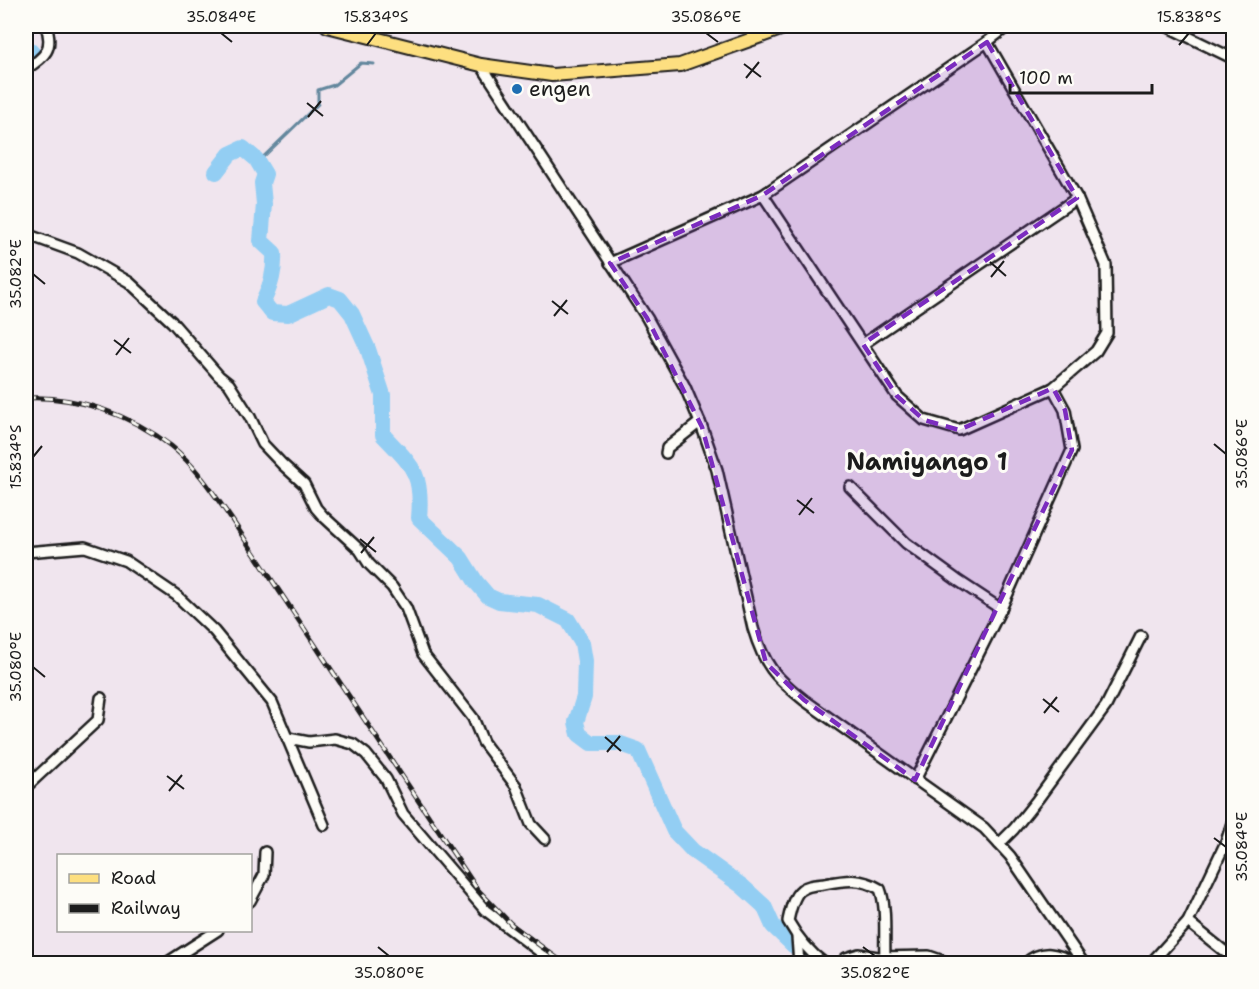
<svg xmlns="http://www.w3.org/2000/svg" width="1259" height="989" font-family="'Shantell Sans',sans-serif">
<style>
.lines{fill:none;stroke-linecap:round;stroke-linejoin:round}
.stream{stroke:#63879d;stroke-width:3}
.river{stroke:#93cef3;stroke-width:16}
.minor-casing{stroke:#1c1c1c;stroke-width:14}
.major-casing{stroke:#1c1c1c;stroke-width:16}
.minor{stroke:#fdfcf7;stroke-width:9}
.major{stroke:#fddf80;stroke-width:12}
.rail-casing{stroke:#1c1c1c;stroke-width:5}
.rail{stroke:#fdfcf7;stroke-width:3;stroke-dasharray:9;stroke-linecap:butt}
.marked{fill:#7b2cbf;fill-opacity:0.2;stroke:#7b2cbf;stroke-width:4.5;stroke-dasharray:12 8;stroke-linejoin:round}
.ticks{fill:none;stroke:#1c1c1c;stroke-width:2}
.poi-dot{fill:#1f6fb2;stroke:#fdfcf7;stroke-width:2}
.labels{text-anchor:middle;stroke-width:6;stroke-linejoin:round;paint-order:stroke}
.poi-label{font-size:21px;fill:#1c1c1c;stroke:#fdfcf7;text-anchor:start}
.quarter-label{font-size:24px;font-weight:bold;fill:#1c1c1c;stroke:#fdfcf7}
.neatline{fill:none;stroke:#1c1c1c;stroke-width:2}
.ticks-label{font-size:15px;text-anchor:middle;fill:#1c1c1c}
</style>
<rect width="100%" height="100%" fill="#f0e5ee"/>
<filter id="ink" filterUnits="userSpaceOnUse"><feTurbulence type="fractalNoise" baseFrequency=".0167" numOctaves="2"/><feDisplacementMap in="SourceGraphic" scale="12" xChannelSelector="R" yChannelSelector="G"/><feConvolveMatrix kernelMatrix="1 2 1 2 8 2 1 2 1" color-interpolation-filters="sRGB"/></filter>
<g filter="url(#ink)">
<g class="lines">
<!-- stream -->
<g class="stream">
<polyline points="26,43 27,47"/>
<polyline points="258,162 318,104 318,90 334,85 361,63 374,64"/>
</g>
<!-- river -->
<g class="river">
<polyline points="26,48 27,47 36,57"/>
<path d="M216,172L230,154L243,148L256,159L265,174L262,183L264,204L261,241L274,253C275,271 271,285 263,302L272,313L288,314L329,295L340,299L352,314L368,349L383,395V435C412,466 423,472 419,518L461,558L476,582L488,596L499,601L538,605L568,620L582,643L585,661L584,697L576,722L579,734L591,743H618L638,750L674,831L693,851L742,886L764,906L773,926L794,946"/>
<polyline points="800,953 811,964"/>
</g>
<!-- minor casing -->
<g class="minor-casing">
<g id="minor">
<polyline points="1166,26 1234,59"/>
<path d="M481,65L647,318L685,387L702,427L717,470L753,628C764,665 774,676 804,700L984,828L1010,856L1084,964"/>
<path d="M26,69C45,57 54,49 46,26"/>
<polyline points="763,195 987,42 1008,26"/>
<polyline points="26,234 78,253 129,282 172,322 219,376 229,384 250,417 263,444 282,464 304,484 316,508 323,516 360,550 369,564 392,587 406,608 423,654 473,718 483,742 516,786 531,824 545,839"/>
<polyline points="610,263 763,195 897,396 924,420 959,430 1053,388 1096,351 1107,333 1106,265 1077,198 987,42"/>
<polyline points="863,344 1077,198"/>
<polyline points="666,453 667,448 700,422"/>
<polyline points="850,487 906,543 957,580 1001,609"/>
<polyline points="26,552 85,547 126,561 176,595 214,631 272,702 324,825"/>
<polyline points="288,738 309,742 335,739 353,744 366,754 386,779 403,814 485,910 556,964"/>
<polyline points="915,780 1001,609 1072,450 1065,410 1053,388"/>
<polyline points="26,787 98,720 101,698"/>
<polyline points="999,844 1014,829 1037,800 1106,706 1141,636"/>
<polyline points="250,901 264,875 265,852"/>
<polyline points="1188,922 1234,959"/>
<polyline points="797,937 799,964"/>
<polyline points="165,964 218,930"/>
<path d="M825,964C810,953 797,937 788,921C790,912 793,896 801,890C807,885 816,885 824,884C845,880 860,877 880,889C887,907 884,936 885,957"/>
<polyline points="840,964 846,958 859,954 878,957 929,956 952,964"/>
<path d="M1024,964C1043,948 1057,953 1077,964"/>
<polyline points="1150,964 1188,922 1226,842 1234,817"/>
</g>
</g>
<!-- major casing -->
<g class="major-casing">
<polyline id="major" points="327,26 481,65 552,75 680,65 789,26"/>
</g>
<!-- minor -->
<use href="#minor" class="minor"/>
<!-- major -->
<use href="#major" class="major"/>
<!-- rail casing -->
<g class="rail-casing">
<path id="rail" d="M26,398C76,395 131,415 171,446C196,466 214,494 232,520L477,889L512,925L565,964"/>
</g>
<!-- rail -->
<use href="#rail" class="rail"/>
</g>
</g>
<!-- marked area -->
<path class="marked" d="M987,42L1077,198L863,344L897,396L924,420L959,430L1053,388L1065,410L1072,450L915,780L804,700L766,663L702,427L647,318L610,263L763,195Z"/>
<!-- ticks -->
<path class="ticks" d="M221,33L232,42M706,33L718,42M367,45L376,33M1179,45L1189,33M744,64L761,77M746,78L759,62M307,103L323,116M308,117L321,101M990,262L1006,276M33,274L45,284M991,277L1004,261M552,301L568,314M554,316L567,300M114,340L131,353M116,355L129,338M1214,444L1226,454M33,457L42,446M797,500L814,513M799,515L812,498M360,539L376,552M361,553L374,537M33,667L45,677M1043,699L1059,712M1044,713L1057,697M605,737L621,751M607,752L620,736M167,776L184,789M169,791L182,775M1214,838L1226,847M378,947L389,956M863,947L875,956"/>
<!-- markers -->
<circle class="poi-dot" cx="517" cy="89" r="6"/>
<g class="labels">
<!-- poi labels -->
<g class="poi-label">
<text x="529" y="96">engen</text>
</g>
<!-- quarter labels -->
<g class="quarter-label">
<text x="927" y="470">Namiyango 1</text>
</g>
</g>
<!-- margin -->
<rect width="1259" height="989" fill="none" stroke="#fdfcf7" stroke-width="66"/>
<!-- legend -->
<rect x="57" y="854" width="195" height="78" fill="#fdfcf7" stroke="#a3a29f" stroke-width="1.5"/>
<rect x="69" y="874" width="30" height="9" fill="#fddf80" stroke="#a3a29f" stroke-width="1.5"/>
<text x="111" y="884" font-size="18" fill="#1c1c1c">Road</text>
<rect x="69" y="904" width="30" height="9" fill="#1c1c1c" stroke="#a3a29f" stroke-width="1.5"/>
<text x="111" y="914" font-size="18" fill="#1c1c1c">Railway</text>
<!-- scale -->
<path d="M1010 84v9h142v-9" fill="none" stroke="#1c1c1c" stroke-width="3"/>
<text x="1019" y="84" font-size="18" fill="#1c1c1c" stroke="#fdfcf7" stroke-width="4.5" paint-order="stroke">100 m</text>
<rect x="33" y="33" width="1193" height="923" class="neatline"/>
<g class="ticks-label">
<text x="221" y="22">35.084°E</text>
<text x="376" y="22">15.834°S</text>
<text x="706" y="22">35.086°E</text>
<text x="1189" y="22">15.838°S</text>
<text transform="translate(16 274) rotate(-90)" y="5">35.082°E</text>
<text transform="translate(1242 454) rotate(-90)" y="5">35.086°E</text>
<text transform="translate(16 457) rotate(-90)" y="5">15.834°S</text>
<text transform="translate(16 667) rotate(-90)" y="5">35.080°E</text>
<text transform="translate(1242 847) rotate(-90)" y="5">35.084°E</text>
<text x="389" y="978">35.080°E</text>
<text x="875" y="978">35.082°E</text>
</g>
</svg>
